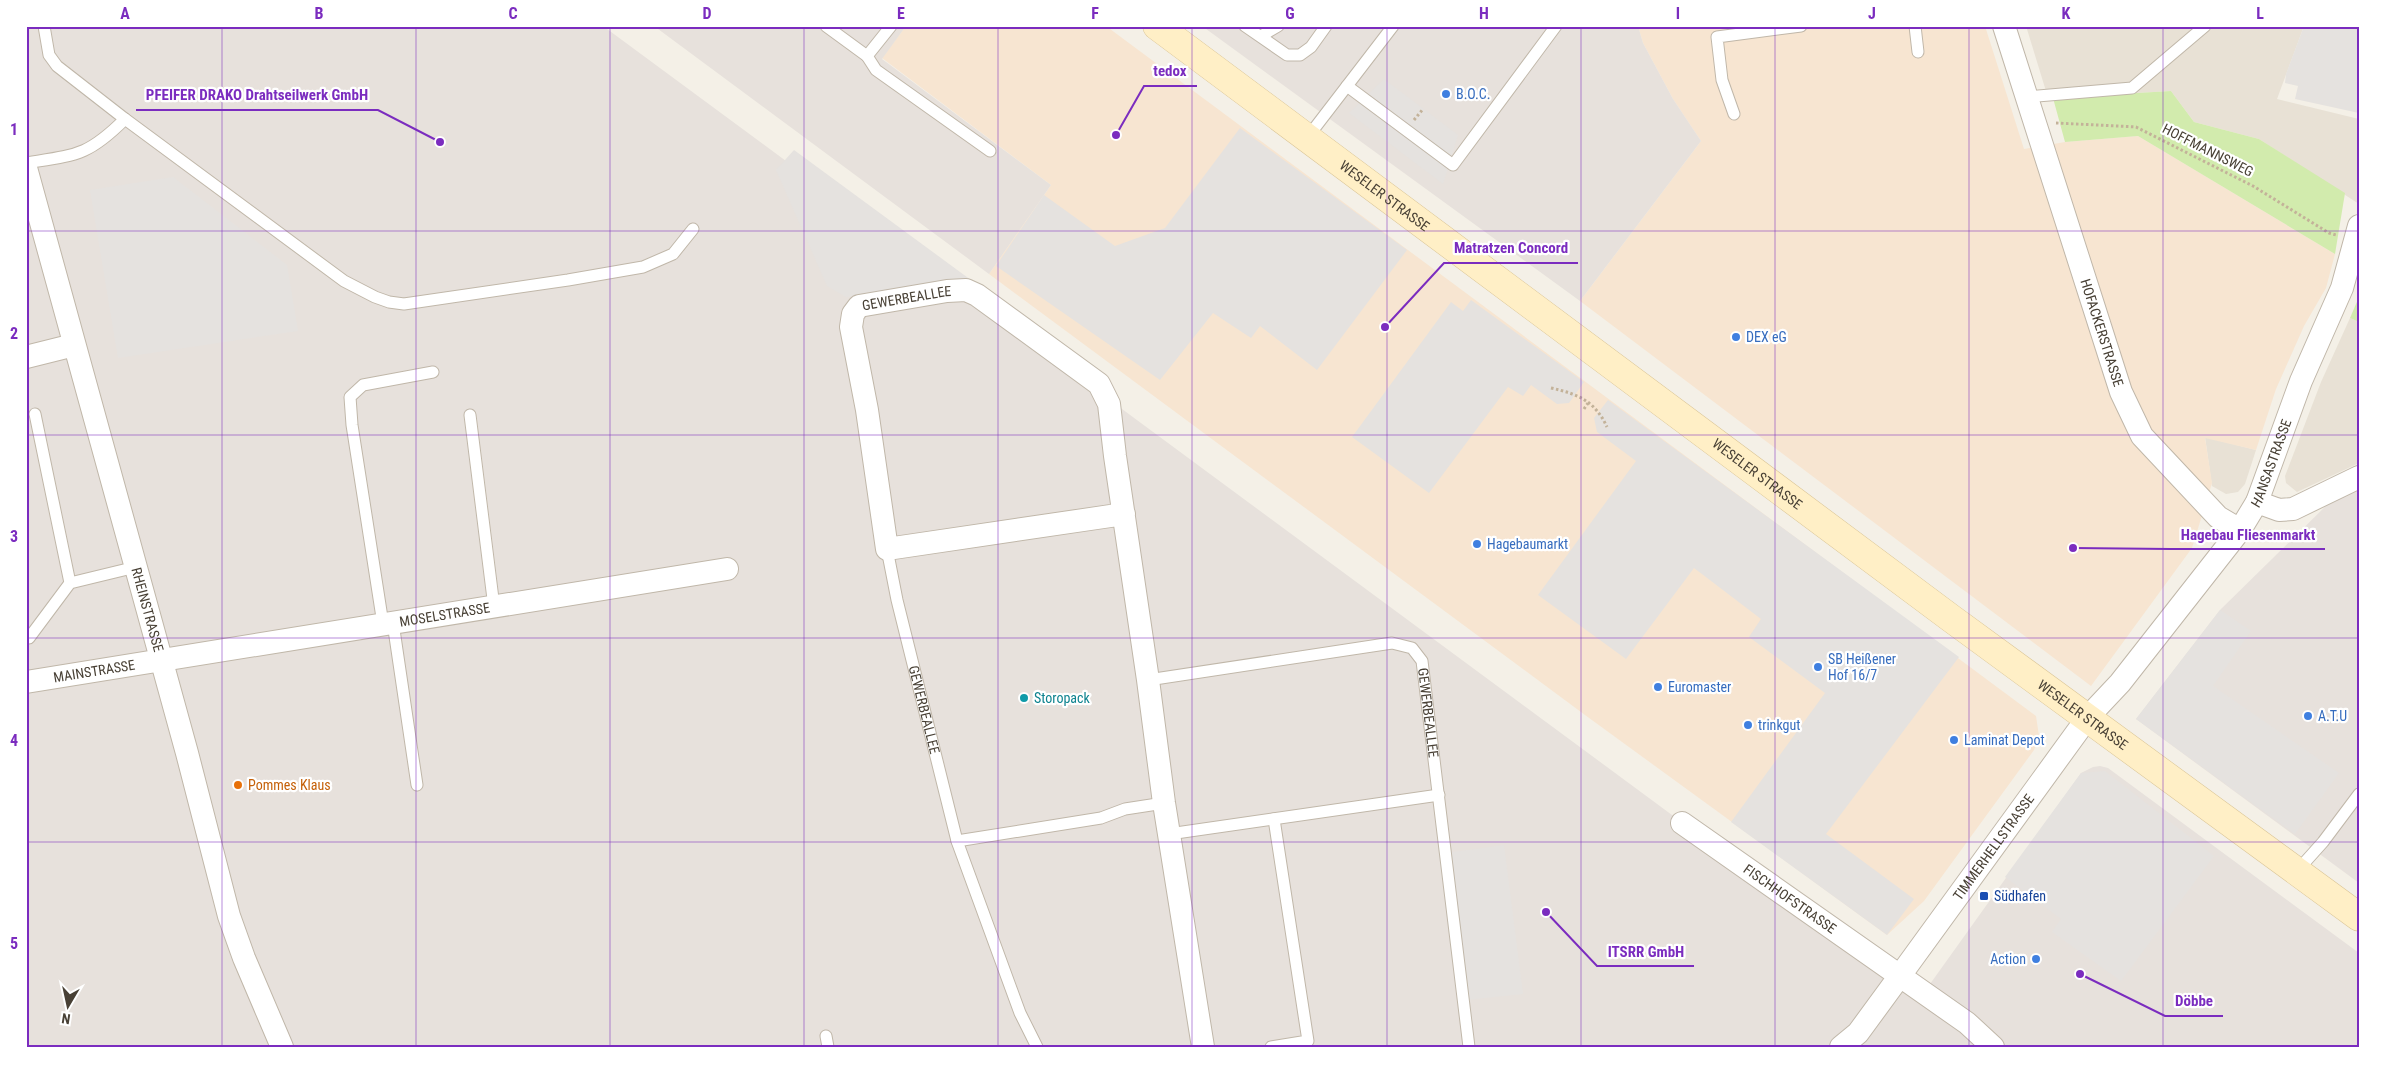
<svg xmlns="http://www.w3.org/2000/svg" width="2385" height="1073" font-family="'Roboto Condensed',sans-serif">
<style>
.residential{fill:#e8e1d5}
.commercial{fill:#f7e5d1}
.industrial{fill:#e7e1dc}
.green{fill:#d2ebad}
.parking{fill:#e5e2df}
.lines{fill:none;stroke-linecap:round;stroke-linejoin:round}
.lane-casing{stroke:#c0b7a9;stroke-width:13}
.street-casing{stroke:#c0b7a9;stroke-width:24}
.secondary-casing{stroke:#dac596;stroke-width:29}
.path{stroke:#c3b299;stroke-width:3;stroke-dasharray:2.5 2.5;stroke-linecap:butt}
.lane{stroke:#fff;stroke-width:11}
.street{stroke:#fff;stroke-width:22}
.secondary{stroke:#ffefc6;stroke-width:28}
.grid{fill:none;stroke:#7b2cbf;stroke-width:1;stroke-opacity:0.55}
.shop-dot{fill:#3f7fe0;stroke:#fff;stroke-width:2}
.culture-dot{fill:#0f9aa8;stroke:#fff;stroke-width:2}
.food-dot{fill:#e8710a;stroke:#fff;stroke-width:2}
.transit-dot{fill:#1a4fb4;stroke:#fff;stroke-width:2}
.labels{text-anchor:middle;stroke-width:4.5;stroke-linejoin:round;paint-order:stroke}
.shop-label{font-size:14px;fill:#366cbe;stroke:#fff;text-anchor:start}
.street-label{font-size:14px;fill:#484035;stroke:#fff}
.culture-label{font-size:14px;fill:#0d838f;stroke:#fff;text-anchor:start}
.food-label{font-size:14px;fill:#c56008;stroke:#fff;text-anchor:start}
.transit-label{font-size:14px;fill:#164399;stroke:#fff;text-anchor:start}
.leader{fill:none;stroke:#7b2cbf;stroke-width:2}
.callout-dot{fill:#7b2cbf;stroke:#fff;stroke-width:2}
.callout-label{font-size:15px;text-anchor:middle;font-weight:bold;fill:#7b2cbf;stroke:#fff;stroke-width:4.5;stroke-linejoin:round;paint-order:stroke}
.neatline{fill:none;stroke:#7b2cbf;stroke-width:2}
.grid-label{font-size:16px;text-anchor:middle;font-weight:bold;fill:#7b2cbf}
</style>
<rect width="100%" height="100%" fill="#f4f0e7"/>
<!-- residential -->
<g class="residential">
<polygon points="2026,26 2304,26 2277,99 2359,119 2359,204 2259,139 2194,122 2171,91 2054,98 2049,101"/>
<polygon points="2350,318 2359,322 2359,463 2297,492 2286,483 2285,476 2321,382"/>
<polygon points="2205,437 2256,450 2245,484 2238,492 2226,494 2212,486"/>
</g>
<!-- commercial -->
<g class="commercial">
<polygon points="906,26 1106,26 2036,716 2039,736 2034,750 1924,901 1887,935 1585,715 989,274 1051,185 882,58"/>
<polygon points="1638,26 1985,26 2024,149 2065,142 2138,136 2335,254 2326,288 2304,326 2276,389 2256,450 2205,438 2212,483 2192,548 2091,686 1580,301 1701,141 1673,99 1643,43"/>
</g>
<!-- industrial -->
<g class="industrial">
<polygon points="26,26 603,26 1920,998 2081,773 2093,767 2100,766 2108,768 2359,953 2359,1047 26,1047"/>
<polygon points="654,26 906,26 882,59 1051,185 989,274"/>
<polygon points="1202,26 1638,26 1643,43 1673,99 1701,141 1580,301"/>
<polygon points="2359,486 2359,883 2136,719 2220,610 2336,496"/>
</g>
<!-- green -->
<g class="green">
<polygon points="2171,91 2194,122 2259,139 2345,193 2335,254 2138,136 2065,142 2053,98"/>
<polygon points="2359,297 2359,322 2350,318"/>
</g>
<!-- parking -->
<g class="parking">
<polygon points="2304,26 2359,26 2359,113 2295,99 2298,86 2285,83 2286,74"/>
<polygon points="1384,79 1458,135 1443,184 1349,113"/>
<polygon points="1240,128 1407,250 1317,370 1260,326 1251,338 1213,313 1160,380 996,266 1044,195 1115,246 1165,228"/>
<polygon points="794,150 975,283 846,297 827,286 776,170"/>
<polygon points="173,177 287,265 298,331 118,358 90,190"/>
<polygon points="1471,300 1584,382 1569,403 1557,404 1531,385 1523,396 1508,387 1429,493 1352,437 1451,302 1463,311"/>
<polygon points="1608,400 1959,657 1826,834 1914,899 1887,935 1731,822 1825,693 1749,637 1761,619 1694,568 1626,659 1538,595 1636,461 1597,432 1594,418"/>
<polygon points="2220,610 2251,631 2213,686 2339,773 2295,834 2136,719"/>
<polygon points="2105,771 2214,856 2121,981 2052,932 2061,919 2005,877 2081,773"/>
<polygon points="1504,845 1523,994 1457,1001 1439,854"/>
</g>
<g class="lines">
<!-- lane casing -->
<g class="lane-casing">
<g id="lane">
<polyline points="826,26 867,56 891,26"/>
<polyline points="1245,26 1287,55 1300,55 1311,47 1326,26"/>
<polyline points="1915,26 1918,52"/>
<polyline points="1261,36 1278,26"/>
<polyline points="867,56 876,70 990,151"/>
<polyline points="1347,86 1453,165 1556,26"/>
<polyline points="2027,97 2132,88 2205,26"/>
<polyline points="1734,114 1722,80 1717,37 1801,26"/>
<polyline points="125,119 344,281 375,297 389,302 404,304 568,280 643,267 673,254 693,229"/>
<polyline points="1307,138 1393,26"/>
<path d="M26,163C76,155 88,156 125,119L57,66L49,55L44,26"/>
<polyline points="35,414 70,583"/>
<polyline points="470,415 494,607"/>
<path id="s1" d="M887,549L897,600L957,841L1020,1013L1037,1047"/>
<polyline points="393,623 417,785"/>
<polyline points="383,624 352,425 350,397 363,385 433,372"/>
<polyline points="26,638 29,638 70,583 136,567"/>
<path id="s2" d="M1148,680L1392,643L1412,648L1422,661L1469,1047"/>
<polyline points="1169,834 1439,795"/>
<polyline points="957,841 1101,818 1125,809 1164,803"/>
<polyline points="2297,871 2323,842 2359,794"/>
<polyline points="826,1036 828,1047"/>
<polyline points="1271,1047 1308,1041 1274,819"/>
</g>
</g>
<!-- street casing -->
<g class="street-casing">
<g id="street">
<path id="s3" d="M2004,26L2121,392L2142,436L2218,517L2240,530"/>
<path id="s4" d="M26,168L187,753L229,916L244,958L282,1047"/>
<polyline points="26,357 74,345"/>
<polyline points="2257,502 2279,510 2293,509 2359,477"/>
<path id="s5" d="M1124,514L887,549L867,410L851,327L853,314L859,306L947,291L966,290L977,295L1099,384L1109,404L1115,456L1148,680L1164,803L1203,1047"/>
<path id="s6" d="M26,682L727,569"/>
<path id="s7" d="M1682,823L1967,1023L1993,1047"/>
<path id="s8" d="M1841,1047L1858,1033L1899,977L2088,717L2120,683L2240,530L2257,502L2301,381L2342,288L2359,226"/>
</g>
</g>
<!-- secondary casing -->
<g class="secondary-casing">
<g id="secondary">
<path id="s9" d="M1157,26L1952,619L2359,917"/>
</g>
</g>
<!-- path -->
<g class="path">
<polyline points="1414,120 1423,109"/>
<polyline points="2056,123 2136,127 2253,186 2329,233 2336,235"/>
<path d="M1551,388C1578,394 1595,401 1607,427"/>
<polyline points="1584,409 1588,403"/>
</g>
<!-- lane -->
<use href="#lane" class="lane"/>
<!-- street -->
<use href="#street" class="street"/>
<!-- secondary -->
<use href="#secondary" class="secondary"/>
</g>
<!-- grid -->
<path class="grid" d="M222,26V1047M416,26V1047M610,26V1047M804,26V1047M998,26V1047M1192,26V1047M1387,26V1047M1581,26V1047M1775,26V1047M1969,26V1047M2163,26V1047M26,231H2359M26,435H2359M26,638H2359M26,842H2359"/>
<!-- markers -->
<g class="shop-dot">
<circle cx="1446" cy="94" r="5"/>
<circle cx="1736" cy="337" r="5"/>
<circle cx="1477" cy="544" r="5"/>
<circle cx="1818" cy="667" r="5"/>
<circle cx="1658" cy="687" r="5"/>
<circle cx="2308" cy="716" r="5"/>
<circle cx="1748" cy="725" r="5"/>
<circle cx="1954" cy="740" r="5"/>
<circle cx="2036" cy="959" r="5"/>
</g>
<circle class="culture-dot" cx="1024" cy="698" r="5"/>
<circle class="food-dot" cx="238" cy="785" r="5"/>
<rect class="transit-dot" x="1979" y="891" width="10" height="10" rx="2.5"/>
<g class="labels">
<!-- shop labels -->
<g class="shop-label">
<text x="1456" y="99">B.O.C.</text>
<text x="1746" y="342">DEX eG</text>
<text x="1487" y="549">Hagebaumarkt</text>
<text x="1828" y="664">SB Heißener<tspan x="1828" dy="16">Hof 16/7</tspan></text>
<text x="1668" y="692">Euromaster</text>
<text x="2318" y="721">A.T.U</text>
<text x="1758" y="730">trinkgut</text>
<text x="1964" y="745">Laminat Depot</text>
<text x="2026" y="964" text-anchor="end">Action</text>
</g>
<!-- street labels -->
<g class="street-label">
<text transform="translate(2208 150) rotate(27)" y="5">HOFFMANNSWEG</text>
<text dy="5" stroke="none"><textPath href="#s9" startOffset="284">WESELER STRASSE</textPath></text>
<text dy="5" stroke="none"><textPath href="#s5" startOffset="536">GEWERBEALLEE</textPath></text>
<text dy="5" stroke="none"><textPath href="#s3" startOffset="322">HOFACKERSTRASSE</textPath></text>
<text dy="5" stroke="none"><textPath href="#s8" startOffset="728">HANSASTRASSE</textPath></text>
<text dy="5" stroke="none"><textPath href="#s9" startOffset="749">WESELER STRASSE</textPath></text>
<text dy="5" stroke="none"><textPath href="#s4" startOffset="458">RHEINSTRASSE</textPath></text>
<text dy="5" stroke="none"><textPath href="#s6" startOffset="424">MOSELSTRASSE</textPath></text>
<text dy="5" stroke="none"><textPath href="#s6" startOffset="69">MAINSTRASSE</textPath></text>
<text dy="5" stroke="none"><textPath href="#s1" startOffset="165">GEWERBEALLEE</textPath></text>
<text dy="5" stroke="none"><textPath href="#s2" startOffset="336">GEWERBEALLEE</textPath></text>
<text dy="5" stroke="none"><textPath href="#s9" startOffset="1154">WESELER STRASSE</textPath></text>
<text dy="5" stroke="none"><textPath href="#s8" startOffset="252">TIMMERHELLSTRASSE</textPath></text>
<text dy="5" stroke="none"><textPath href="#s7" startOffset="132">FISCHHOFSTRASSE</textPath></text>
</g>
<!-- culture labels -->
<g class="culture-label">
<text x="1034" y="703">Storopack</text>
</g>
<!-- food labels -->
<g class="food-label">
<text x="248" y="790">Pommes Klaus</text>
</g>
<!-- transit labels -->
<g class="transit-label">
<text x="1994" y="901">Südhafen</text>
</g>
</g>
<!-- callouts -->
<path class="leader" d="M1116 135L1144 86H1197M440 142L378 110H136M1385 327L1444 263H1578M2073 548L2170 549H2325M1546 912L1597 966H1694M2080 974L2165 1016H2223"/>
<g class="callout-dot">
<circle cx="1116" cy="135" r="5"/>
<circle cx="440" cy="142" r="5"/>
<circle cx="1385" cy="327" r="5"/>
<circle cx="2073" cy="548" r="5"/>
<circle cx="1546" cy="912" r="5"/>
<circle cx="2080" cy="974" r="5"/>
</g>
<g class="callout-label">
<text x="1170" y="76">tedox</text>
<text x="257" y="100">PFEIFER DRAKO Drahtseilwerk GmbH</text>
<text x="1511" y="253">Matratzen Concord</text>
<text x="2248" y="540">Hagebau Fliesenmarkt</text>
<text x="1646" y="957">ITSRR GmbH</text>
<text x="2194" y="1006">Döbbe</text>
</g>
<!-- border -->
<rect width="2385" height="1073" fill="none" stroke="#ffffff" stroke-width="55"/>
<!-- north arrow -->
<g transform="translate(68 1006) rotate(189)" stroke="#ffffff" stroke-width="4" paint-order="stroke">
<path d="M0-4L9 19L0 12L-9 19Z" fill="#484035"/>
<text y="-8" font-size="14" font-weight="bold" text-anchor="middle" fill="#484035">N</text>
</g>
<rect x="28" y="28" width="2330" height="1018" class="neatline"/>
<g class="grid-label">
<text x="125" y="19">A</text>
<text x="319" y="19">B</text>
<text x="513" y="19">C</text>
<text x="707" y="19">D</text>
<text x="901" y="19">E</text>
<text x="1095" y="19">F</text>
<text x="1290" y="19">G</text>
<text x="1484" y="19">H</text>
<text x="1678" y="19">I</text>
<text x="1872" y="19">J</text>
<text x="2066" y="19">K</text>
<text x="2260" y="19">L</text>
<text x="14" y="135">1</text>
<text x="14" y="339">2</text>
<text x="14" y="542">3</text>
<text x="14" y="746">4</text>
<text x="14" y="949">5</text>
</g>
</svg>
